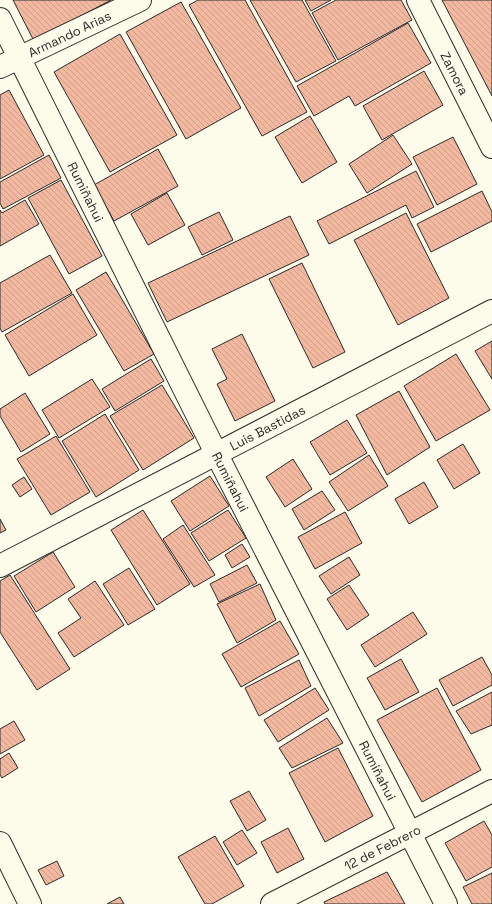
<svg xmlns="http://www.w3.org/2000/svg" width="492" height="904" font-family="'Space Grotesk',sans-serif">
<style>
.building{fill:url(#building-back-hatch);stroke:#2b2b2b}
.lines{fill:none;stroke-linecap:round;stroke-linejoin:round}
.minor-casing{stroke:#2b2b2b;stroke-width:24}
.minor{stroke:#fdfbea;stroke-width:22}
.labels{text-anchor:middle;stroke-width:3;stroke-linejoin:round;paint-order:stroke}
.street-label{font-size:13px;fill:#2b2b2b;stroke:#fdfbea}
</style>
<defs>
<pattern id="building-back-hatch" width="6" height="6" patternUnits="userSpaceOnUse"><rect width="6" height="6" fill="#f2b8a0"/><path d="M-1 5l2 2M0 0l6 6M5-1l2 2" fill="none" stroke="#d09e8a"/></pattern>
</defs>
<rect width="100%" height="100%" fill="#fdfbea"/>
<!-- building -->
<g class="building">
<polygon points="13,0 111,0 34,41"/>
<polygon points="198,0 245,0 307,112 262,136 189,5"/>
<polygon points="250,0 302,0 336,61 296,82"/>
<polygon points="305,0 331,0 311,11"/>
<polygon points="336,0 401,0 412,20 338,60 312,13"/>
<polygon points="442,0 492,0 492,96"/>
<polygon points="181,2 241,108 186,139 126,32"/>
<polygon points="408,23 431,63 355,106 349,96 314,116 297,86"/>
<polygon points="120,34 177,135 110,172 54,72"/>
<polygon points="424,71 443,105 382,140 363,106"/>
<polygon points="9,90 44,155 0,179 0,95"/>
<polygon points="310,116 337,162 302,183 275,137"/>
<polygon points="393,135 412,164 367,193 349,164"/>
<polygon points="453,137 477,184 437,205 413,157"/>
<polygon points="158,149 178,186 114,221 94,185"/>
<polygon points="49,155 61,178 3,209 0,203 0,182"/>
<polygon points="416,171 434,207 412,218 406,205 329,244 317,221"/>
<polygon points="61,180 102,256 69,274 28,198"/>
<polygon points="482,191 492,212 492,221 431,252 417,224"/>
<polygon points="167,193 185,225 148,245 131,214"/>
<polygon points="25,200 39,224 0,246 0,210 2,213"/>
<polygon points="219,212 233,240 202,255 188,227"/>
<polygon points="406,213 449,298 398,325 354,240"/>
<polygon points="290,216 309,255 167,322 148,283"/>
<polygon points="50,255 72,293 2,332 0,328 0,283"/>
<polygon points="302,263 345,352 313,368 269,279"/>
<polygon points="106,272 154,354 124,371 76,290"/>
<polygon points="73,294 97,335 29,376 5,335"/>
<polygon points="242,334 275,401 235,421 217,384 227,379 212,349"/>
<polygon points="492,341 492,379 475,351"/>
<polygon points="456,354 490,410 436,441 404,386"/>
<polygon points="151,359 164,381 115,411 102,389"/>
<polygon points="92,379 110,407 59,438 42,410"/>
<polygon points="162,385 194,438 143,470 110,416"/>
<polygon points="399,391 430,447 387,475 356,415"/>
<polygon points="25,393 50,434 21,452 0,416 0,409"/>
<polygon points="105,414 139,470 96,497 62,441"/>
<polygon points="347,420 367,453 330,475 310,442"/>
<polygon points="56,436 90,492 51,515 17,459"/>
<polygon points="463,444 480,473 454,489 437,460"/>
<polygon points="369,455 388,486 348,511 329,482"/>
<polygon points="293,459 312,489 285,507 266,477"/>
<polygon points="210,476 229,506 190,531 171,501"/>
<polygon points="24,477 32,489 20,497 12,485"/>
<polygon points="424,482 438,507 409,524 395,499"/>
<polygon points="322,491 335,510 304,530 292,509"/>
<polygon points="143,510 190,584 157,605 111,530"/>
<polygon points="228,510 246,538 209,561 191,533"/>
<polygon points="345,512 362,543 315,569 298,537"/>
<polygon points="0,519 6,530 0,533"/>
<polygon points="183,525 215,575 194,587 163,539"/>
<polygon points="242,544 250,557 232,568 225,555"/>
<polygon points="53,552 75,587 36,612 14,576"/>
<polygon points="349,557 360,575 331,594 319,576"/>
<polygon points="247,565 257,583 219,602 210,584"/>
<polygon points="129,568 155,609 128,625 103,584"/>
<polygon points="10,575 70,669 37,690 0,632 0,581"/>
<polygon points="95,581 124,625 74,657 58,633 81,618 68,599"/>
<polygon points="260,584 276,620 237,643 217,604"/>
<polygon points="349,585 369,615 347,630 327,599"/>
<polygon points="413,612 427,634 375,667 361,645"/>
<polygon points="280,621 299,654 241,687 222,654"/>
<polygon points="482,657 492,675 492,685 453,706 439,680"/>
<polygon points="401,659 419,692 385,710 367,678"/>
<polygon points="299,660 311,686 259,716 245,688"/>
<polygon points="315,688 329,710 278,742 264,720"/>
<polygon points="437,688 481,770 422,802 377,720"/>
<polygon points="492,692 492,725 471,734 456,711"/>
<polygon points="327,718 343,743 292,768 279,748"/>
<polygon points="14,721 25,740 0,754 0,729"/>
<polygon points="338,748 373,816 325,842 289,773"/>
<polygon points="9,753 18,768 2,778 0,775 0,759"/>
<polygon points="249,791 266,820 247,831 230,801"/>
<polygon points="484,821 492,835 492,867 466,881 445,843"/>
<polygon points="288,828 304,859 277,873 261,842"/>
<polygon points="242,830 257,853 237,865 223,842"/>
<polygon points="215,836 244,886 212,904 205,904 178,857"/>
<polygon points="57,861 64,876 46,885 38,870"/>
<polygon points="387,872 405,904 325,904 324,902"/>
<polygon points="492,873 492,904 472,904 463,887"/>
<polygon points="120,897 124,904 107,904"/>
</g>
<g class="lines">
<!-- minor casing -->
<g class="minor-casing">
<g id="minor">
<path id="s1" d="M418,0L492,147"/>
<path id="s2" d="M0,19L216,453L446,904"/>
<path id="s3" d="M0,67L140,0"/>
<path id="s4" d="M0,566L492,311"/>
<polyline points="0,843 30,904"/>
<path id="s5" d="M272,904L492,791"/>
</g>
</g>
<!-- minor -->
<use href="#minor" class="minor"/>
</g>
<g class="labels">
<!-- street labels -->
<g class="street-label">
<text dy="5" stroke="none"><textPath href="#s3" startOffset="77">Armando Arias</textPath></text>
<text dy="5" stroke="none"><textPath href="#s1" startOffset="82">Zamora</textPath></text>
<text dy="5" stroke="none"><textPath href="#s2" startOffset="193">Rumiñahui</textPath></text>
<text dy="5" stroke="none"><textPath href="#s4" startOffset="301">Luis Bastidas</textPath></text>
<text dy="5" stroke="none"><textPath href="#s2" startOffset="517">Rumiñahui</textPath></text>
<text dy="5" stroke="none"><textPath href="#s2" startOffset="841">Rumiñahui</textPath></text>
<text dy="5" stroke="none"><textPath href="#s5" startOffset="124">12 de Febrero</textPath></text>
</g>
</g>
</svg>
